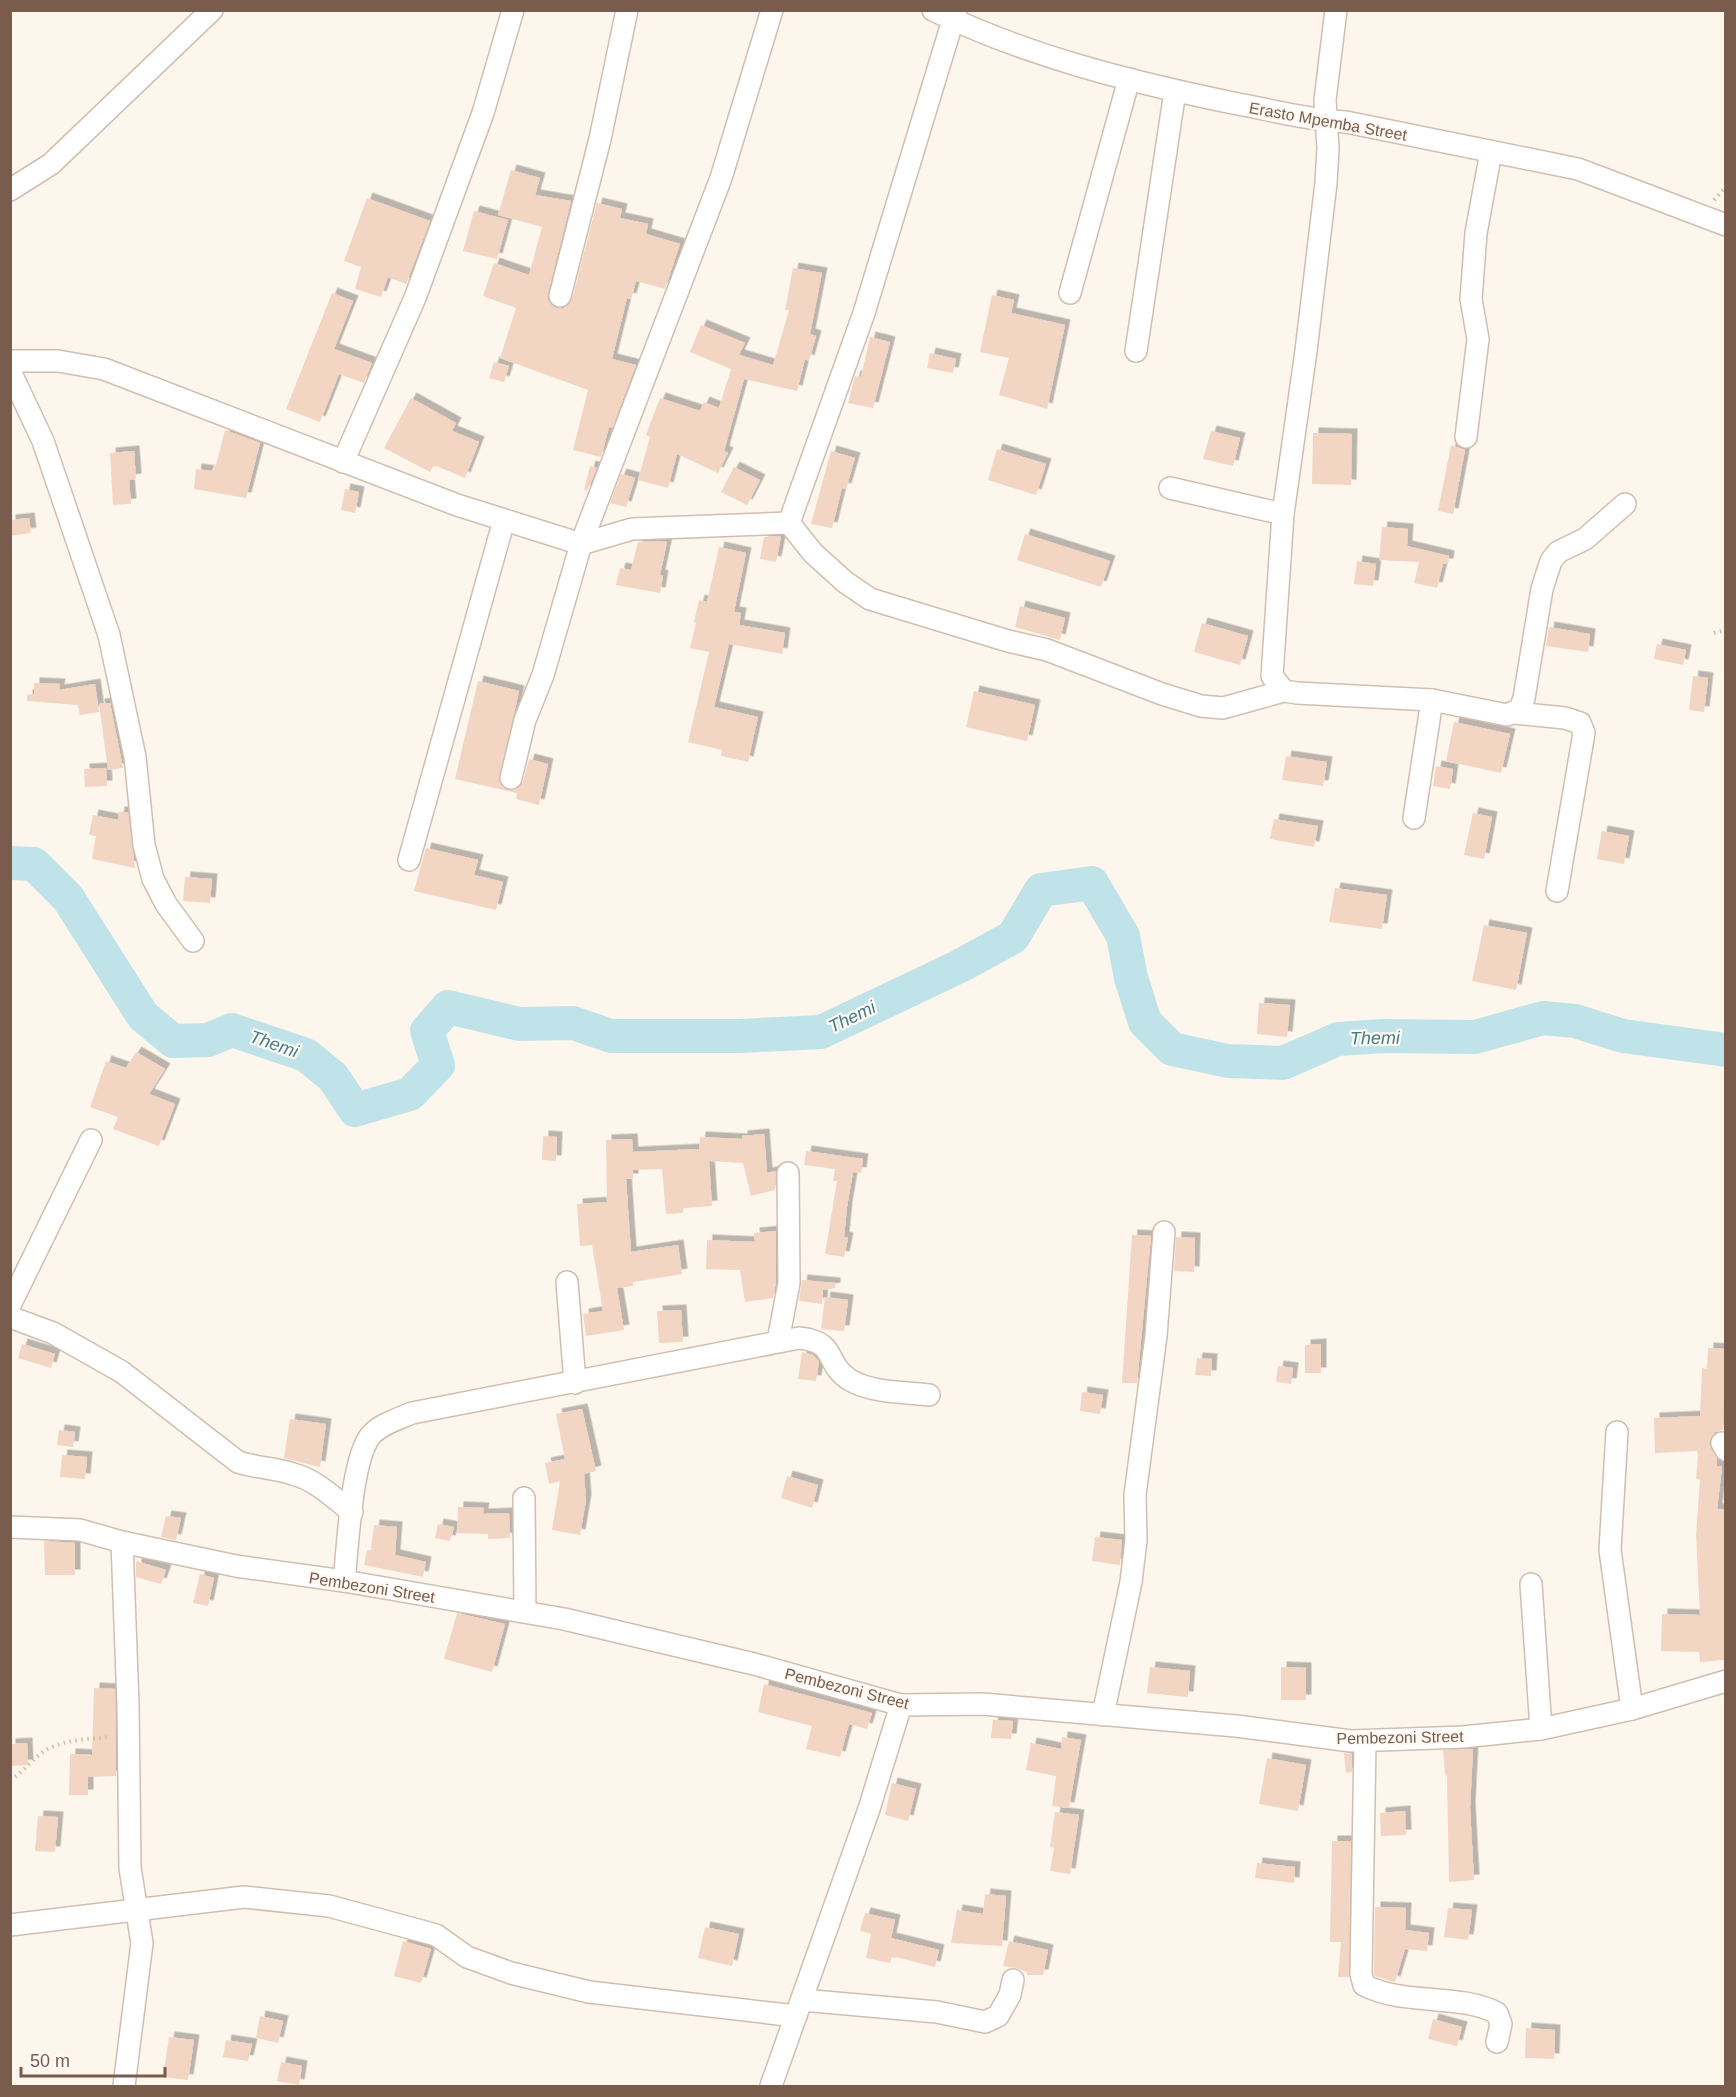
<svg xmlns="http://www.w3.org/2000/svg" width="1736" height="2097" font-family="Arial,sans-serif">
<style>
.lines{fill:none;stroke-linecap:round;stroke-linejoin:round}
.river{stroke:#bfe3e8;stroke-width:34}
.building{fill:#f3d5c3;filter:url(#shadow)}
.minor-casing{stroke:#d1beb0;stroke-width:24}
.path{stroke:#d9b8a5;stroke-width:4;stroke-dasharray:1.5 4.5;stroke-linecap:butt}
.minor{stroke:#fff;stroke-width:21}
.labels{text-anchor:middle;stroke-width:4.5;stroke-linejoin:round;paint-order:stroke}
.street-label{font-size:16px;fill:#7a5c4d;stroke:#fffaf3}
.water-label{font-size:18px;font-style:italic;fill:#437c86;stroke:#fffaf3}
</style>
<defs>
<filter id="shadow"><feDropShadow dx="5.5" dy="-5.5" stdDeviation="0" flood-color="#0004"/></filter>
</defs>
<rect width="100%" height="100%" fill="#fdf6ec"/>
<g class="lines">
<!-- river -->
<polyline class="river" points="10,863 34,864 68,898 143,1016 173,1041 208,1040 232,1030 306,1055 333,1077 355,1110 410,1094 438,1065 427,1031 448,1007 519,1024 573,1023 611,1036 739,1036 821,1032 960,966 1013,937 1041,890 1092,883 1123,936 1131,978 1145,1022 1172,1049 1228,1061 1283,1063 1338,1039 1383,1036 1475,1037 1543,1018 1575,1021 1623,1036 1726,1050"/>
</g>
<!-- building -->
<g class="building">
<polygon points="511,170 540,178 535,195 571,201 548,293 548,300 556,308 564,308 572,299 597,203 622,209 620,218 648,224 646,234 680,244 665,289 636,281 631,299 627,298 612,359 636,365 612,428 609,427 601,457 573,450 588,390 500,358 516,308 483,296 494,263 529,275 542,227 498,215"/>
<polygon points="367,198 430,221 406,284 388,277 381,297 355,289 361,267 344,261"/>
<polygon points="474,211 508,220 497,259 463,251"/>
<polygon points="793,268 822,273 810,334 816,336 809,361 805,359 797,391 744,379 724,451 728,453 718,473 677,454 668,488 638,480 650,437 646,435 660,398 700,411 704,402 719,408 731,369 690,352 701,325 745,343 739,355 773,365 789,310 785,310"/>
<polygon points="332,293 353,301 334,349 372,363 364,383 339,374 320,422 286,409"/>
<polygon points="992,295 1014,300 1011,313 1065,325 1047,409 999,395 1009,358 980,352"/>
<polygon points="870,337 890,342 873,408 848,403 855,376 861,377"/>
<polygon points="930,353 956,359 953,373 927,368"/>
<polygon points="494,362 509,366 504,382 489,378"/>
<polygon points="411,398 456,423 452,431 479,442 465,478 434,465 430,472 384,448"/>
<polygon points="225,430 260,443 246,498 194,489 196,469 212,471 214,465 216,465"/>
<polygon points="1211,431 1240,438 1233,466 1203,459"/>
<polygon points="1313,433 1352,434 1351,485 1312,484"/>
<polygon points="1451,445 1465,450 1453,514 1438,511"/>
<polygon points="997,449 1046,464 1036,495 988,480"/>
<polygon points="134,451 136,479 129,480 131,504 113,505 110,453"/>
<polygon points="831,451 855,458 846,489 842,488 832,528 811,524"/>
<polygon points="590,466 597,468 587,491 584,490"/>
<polygon points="734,467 760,480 747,505 721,492"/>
<polygon points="621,474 635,478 626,507 610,503"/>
<polygon points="345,489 359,492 355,513 341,510"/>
<polygon points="29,518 31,533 10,536 10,520"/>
<polygon points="1382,527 1408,529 1407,546 1449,556 1448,564 1443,564 1437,588 1414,583 1419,562 1379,560"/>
<polygon points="1025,534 1110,561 1101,587 1017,560"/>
<polygon points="775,536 781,537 776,562 760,559 764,537"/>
<polygon points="659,541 667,542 660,575 663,576 660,593 616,585 620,568 631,570 638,542"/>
<polygon points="719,547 746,553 734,612 741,613 739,625 785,633 782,654 729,644 714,707 758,717 748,762 721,756 722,750 688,742 709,652 690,648 696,623 694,622 699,600 707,602"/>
<polygon points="1357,561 1376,564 1373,586 1354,584"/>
<polygon points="1020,606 1065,618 1060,640 1015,627"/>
<polygon points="1202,623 1248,636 1240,665 1194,652"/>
<polygon points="1549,627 1590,634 1588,652 1546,646"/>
<polygon points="1657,644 1686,650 1683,665 1654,659"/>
<polygon points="1693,676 1708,678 1704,712 1689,710"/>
<polygon points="478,681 519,691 499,781 503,788 515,790 523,782 529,759 548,764 539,805 516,799 517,793 455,779"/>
<polygon points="34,683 60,684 59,690 95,684 99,712 80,715 78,705 27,701 27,695 34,694"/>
<polygon points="974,691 1035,705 1027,741 966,727"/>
<polygon points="110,703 123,768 108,770 99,704"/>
<polygon points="1454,722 1510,734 1501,773 1446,761"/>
<polygon points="1286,756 1327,762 1323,786 1282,780"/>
<polygon points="1436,766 1453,769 1450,789 1433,786"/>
<polygon points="106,768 107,786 85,787 84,769"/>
<polygon points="119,812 128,812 135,868 92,859 96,836 89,835 93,815 118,820"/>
<polygon points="1473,813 1492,817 1484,859 1464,855"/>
<polygon points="1274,819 1318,826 1314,847 1270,839"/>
<polygon points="1602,831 1629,836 1624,864 1597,859"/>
<polygon points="426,848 478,860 474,875 503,882 496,910 414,891"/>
<polygon points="185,877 212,879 210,903 183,901"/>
<polygon points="1335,888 1387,895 1382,929 1329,922"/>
<polygon points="1484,925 1527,933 1516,990 1472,981"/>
<polygon points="1259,1003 1290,1005 1287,1037 1257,1034"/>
<polygon points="136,1052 165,1069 149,1094 175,1104 159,1146 113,1129 118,1117 90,1107 106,1061 126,1068"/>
<polygon points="764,1134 767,1173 776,1171 775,1190 751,1196 743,1163 709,1161 712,1206 683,1208 683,1213 666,1214 662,1169 633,1170 633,1179 626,1179 631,1252 678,1245 682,1274 633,1282 633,1286 617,1288 624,1330 586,1336 583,1314 603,1311 592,1245 580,1246 577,1204 607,1202 606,1140 632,1139 633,1152 699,1149 700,1137 742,1139 742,1136"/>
<polygon points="543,1136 557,1137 556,1161 542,1160"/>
<polygon points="806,1151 863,1159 861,1173 853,1172 847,1207 844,1237 848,1238 844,1257 825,1254 837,1181 833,1181 835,1169 804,1165"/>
<polygon points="776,1231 776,1282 773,1298 745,1302 740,1270 706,1269 707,1240 755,1242 754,1233"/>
<polygon points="1132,1235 1151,1236 1137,1383 1122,1383"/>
<polygon points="1176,1237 1195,1238 1194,1272 1174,1271"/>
<polygon points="802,1280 835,1283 835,1288 823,1290 822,1304 799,1301"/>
<polygon points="825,1297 848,1300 844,1331 821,1329"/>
<polygon points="681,1310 683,1342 659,1343 657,1311"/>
<polygon points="22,1344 55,1354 51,1368 18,1358"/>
<polygon points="1321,1344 1321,1373 1305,1373 1305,1345"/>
<polygon points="1708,1348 1725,1349 1723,1430 1715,1432 1709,1442 1717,1459 1717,1466 1722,1467 1717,1509 1725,1510 1725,1660 1700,1662 1699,1652 1661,1651 1662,1614 1700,1615 1696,1535 1700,1480 1696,1479 1698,1455 1697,1451 1655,1453 1654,1418 1700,1416 1702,1368 1707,1369"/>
<polygon points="802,1352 813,1355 819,1361 816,1381 798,1379"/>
<polygon points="1197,1358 1212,1359 1211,1376 1195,1375"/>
<polygon points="1278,1366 1293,1368 1291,1384 1276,1382"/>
<polygon points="1082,1392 1103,1395 1100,1414 1080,1411"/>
<polygon points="582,1409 596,1471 584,1474 586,1500 580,1535 552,1530 560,1481 549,1484 545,1463 565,1459 556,1414"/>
<polygon points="290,1419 326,1424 320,1467 284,1458"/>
<polygon points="59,1430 75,1432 73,1447 57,1445"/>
<polygon points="62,1455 87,1457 85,1479 60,1477"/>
<polygon points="787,1476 818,1485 812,1508 781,1498"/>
<polygon points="458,1507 484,1508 483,1514 509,1513 510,1538 488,1539 488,1534 457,1533"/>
<polygon points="166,1516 181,1518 176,1540 161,1537"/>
<polygon points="438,1524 454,1527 450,1541 435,1538"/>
<polygon points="374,1525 397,1527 395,1555 426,1562 423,1577 364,1565 367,1550 371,1550"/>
<polygon points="1095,1537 1122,1540 1120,1565 1092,1561"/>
<polygon points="44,1541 75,1543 75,1575 45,1575"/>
<polygon points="136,1561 166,1570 161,1584 136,1577"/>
<polygon points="200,1574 214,1578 208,1606 193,1603"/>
<polygon points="457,1613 505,1624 492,1672 444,1659"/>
<polygon points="1150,1667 1190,1671 1188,1697 1147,1693"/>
<polygon points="1281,1667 1306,1668 1306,1700 1281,1700"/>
<polygon points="764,1684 872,1713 867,1729 849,1724 840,1757 806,1749 812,1726 758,1712"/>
<polygon points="94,1688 115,1689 116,1776 88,1777 88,1795 69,1795 70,1754 92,1755"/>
<polygon points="993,1720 1013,1721 1011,1739 991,1738"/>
<polygon points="1062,1737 1081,1740 1069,1808 1052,1806 1056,1776 1026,1770 1031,1743 1061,1749"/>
<polygon points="27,1743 28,1765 10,1766 10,1744"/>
<polygon points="1473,1749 1470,1808 1474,1880 1449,1882 1447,1776 1445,1775 1443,1750"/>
<polygon points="1344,1753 1352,1754 1352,1772 1346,1773"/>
<polygon points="1267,1758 1306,1765 1298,1811 1259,1804"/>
<polygon points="892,1783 916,1789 908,1821 885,1815"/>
<polygon points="1405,1811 1406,1835 1381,1836 1380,1813"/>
<polygon points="1055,1812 1079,1815 1070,1874 1050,1871 1054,1848 1050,1847"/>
<polygon points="38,1816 58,1817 55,1852 35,1851"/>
<polygon points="1332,1841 1351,1841 1349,1977 1338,1977 1341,1942 1330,1942"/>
<polygon points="1257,1863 1295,1867 1294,1883 1255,1878"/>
<polygon points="985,1894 1006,1896 1002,1946 951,1943 957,1910 983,1914"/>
<polygon points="1375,1907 1406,1908 1405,1930 1429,1933 1427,1951 1405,1949 1395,1982 1375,1976 1374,1972"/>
<polygon points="1448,1908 1472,1910 1468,1940 1444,1937"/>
<polygon points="865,1913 895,1920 891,1938 939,1950 935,1967 892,1956 890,1963 866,1958 871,1934 860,1931"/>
<polygon points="705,1927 739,1934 732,1966 698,1958"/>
<polygon points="403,1941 431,1949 421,1983 394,1976"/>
<polygon points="1009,1941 1048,1950 1043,1975 1027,1975 1027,1972 1016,1968 1003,1966"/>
<polygon points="260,2016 283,2021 278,2043 256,2038"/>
<polygon points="1433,2019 1462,2027 1457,2046 1428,2039"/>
<polygon points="1526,2028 1555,2030 1554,2059 1525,2058"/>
<polygon points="169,2037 194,2040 188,2080 163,2077"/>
<polygon points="226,2040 252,2044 248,2061 223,2057"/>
<polygon points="281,2062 302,2066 299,2085 277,2081"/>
</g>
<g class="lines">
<!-- minor casing -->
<g class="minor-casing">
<g id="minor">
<path d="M933,10C1027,56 1131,82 1233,103C1271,110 1308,120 1346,122L1578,169L1726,225"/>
<polyline points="1336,10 1325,100 1328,148 1326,183 1306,351 1283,514 1272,676 1284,691 1297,693 1432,700 1507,715 1520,709 1524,698 1542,589 1551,561 1558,552 1585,539 1625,504"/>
<polyline points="10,190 51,164 212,10"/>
<polyline points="1070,293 1129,79"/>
<polyline points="560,296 600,139 627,10"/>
<polyline points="1136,351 1175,91"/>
<polyline points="10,361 58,361 104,369 457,505 581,544 632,529 789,523"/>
<polyline points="10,371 43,441 109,635 135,757 144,845 153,879 166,904 193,941"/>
<polyline points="1466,437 1478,339 1471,299 1476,233 1491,152"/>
<polyline points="343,462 415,298 483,113 513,10"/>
<polyline points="1170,488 1283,514"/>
<polyline points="789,523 813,553 845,582 870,599 1008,641 1047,650 1162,694 1201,706 1223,708 1284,691"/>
<polyline points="789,523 864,313 956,10"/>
<polyline points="1515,713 1565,718 1580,723 1584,733 1557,891"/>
<polyline points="511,778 525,720 543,675 581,544 721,178 772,10"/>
<polyline points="1414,818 1432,700"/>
<polyline points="409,860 504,520"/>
<polyline points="567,1282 575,1383"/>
<polyline points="10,1305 91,1140"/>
<path d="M10,1317L53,1333L122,1372L238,1462C257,1468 275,1468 293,1474C316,1480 334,1498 352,1512"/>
<polyline points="778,1341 789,1283 788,1173"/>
<polyline points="1617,1432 1610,1550 1632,1709"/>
<polyline points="1722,1443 1726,1450"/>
<polyline points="524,1498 525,1612"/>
<polyline points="10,1527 80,1530 122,1542 236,1566 344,1581 564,1619 754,1664 901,1705 982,1704 1236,1726 1351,1741 1463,1737 1541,1729 1632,1709 1726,1681"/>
<polyline points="122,1542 128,1704 130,1868 142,1943 124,2086"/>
<path d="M344,1581C348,1547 351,1459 371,1435C381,1424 398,1419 412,1413L799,1338C839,1342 823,1363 850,1380C872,1393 905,1392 929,1395"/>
<polyline points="1531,1584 1541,1729"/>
<polyline points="1103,1715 1131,1582 1136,1540 1135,1495 1156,1336 1164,1232"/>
<path d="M1365,1741L1361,1974L1364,1985C1404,2006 1459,1993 1497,2013L1501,2024L1497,2042"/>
<polyline points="10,1925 244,1897 329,1906 436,1935 467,1957 511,1973 589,1992 796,2016"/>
<polyline points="802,2000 937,2012 985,2022 998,2016 1010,1995 1013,1980"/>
<polyline points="771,2086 869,1809 901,1705"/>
</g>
</g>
<!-- path -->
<g class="path">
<polyline points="1714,200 1726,187"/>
<polyline points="1714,633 1726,630"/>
<path d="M10,1780C24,1772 33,1758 46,1750C65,1739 90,1739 111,1737"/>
</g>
<!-- minor -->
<use href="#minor" class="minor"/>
</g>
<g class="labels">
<!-- street labels -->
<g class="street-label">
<text transform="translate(1328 121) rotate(10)" y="6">Erasto Mpemba Street</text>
<text transform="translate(372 1587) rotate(9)" y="6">Pembezoni Street</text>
<text transform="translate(847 1688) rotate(14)" y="6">Pembezoni Street</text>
<text transform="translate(1400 1737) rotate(-1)" y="6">Pembezoni Street</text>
</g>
<!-- water labels -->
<g class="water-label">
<text transform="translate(852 1017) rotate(-26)" y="6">Themi</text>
<text transform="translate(1375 1038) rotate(-1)" y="6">Themi</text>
<text transform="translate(274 1044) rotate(19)" y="6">Themi</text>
</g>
</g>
<!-- border -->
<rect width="1736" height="2097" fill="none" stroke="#7a5c4d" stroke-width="24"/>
<!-- scale -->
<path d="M21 2067v9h144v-9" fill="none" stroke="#7a5c4d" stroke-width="3"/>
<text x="30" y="2067" font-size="18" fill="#7a5c4d" stroke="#fffaf3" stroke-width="4.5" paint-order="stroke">50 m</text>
</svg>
